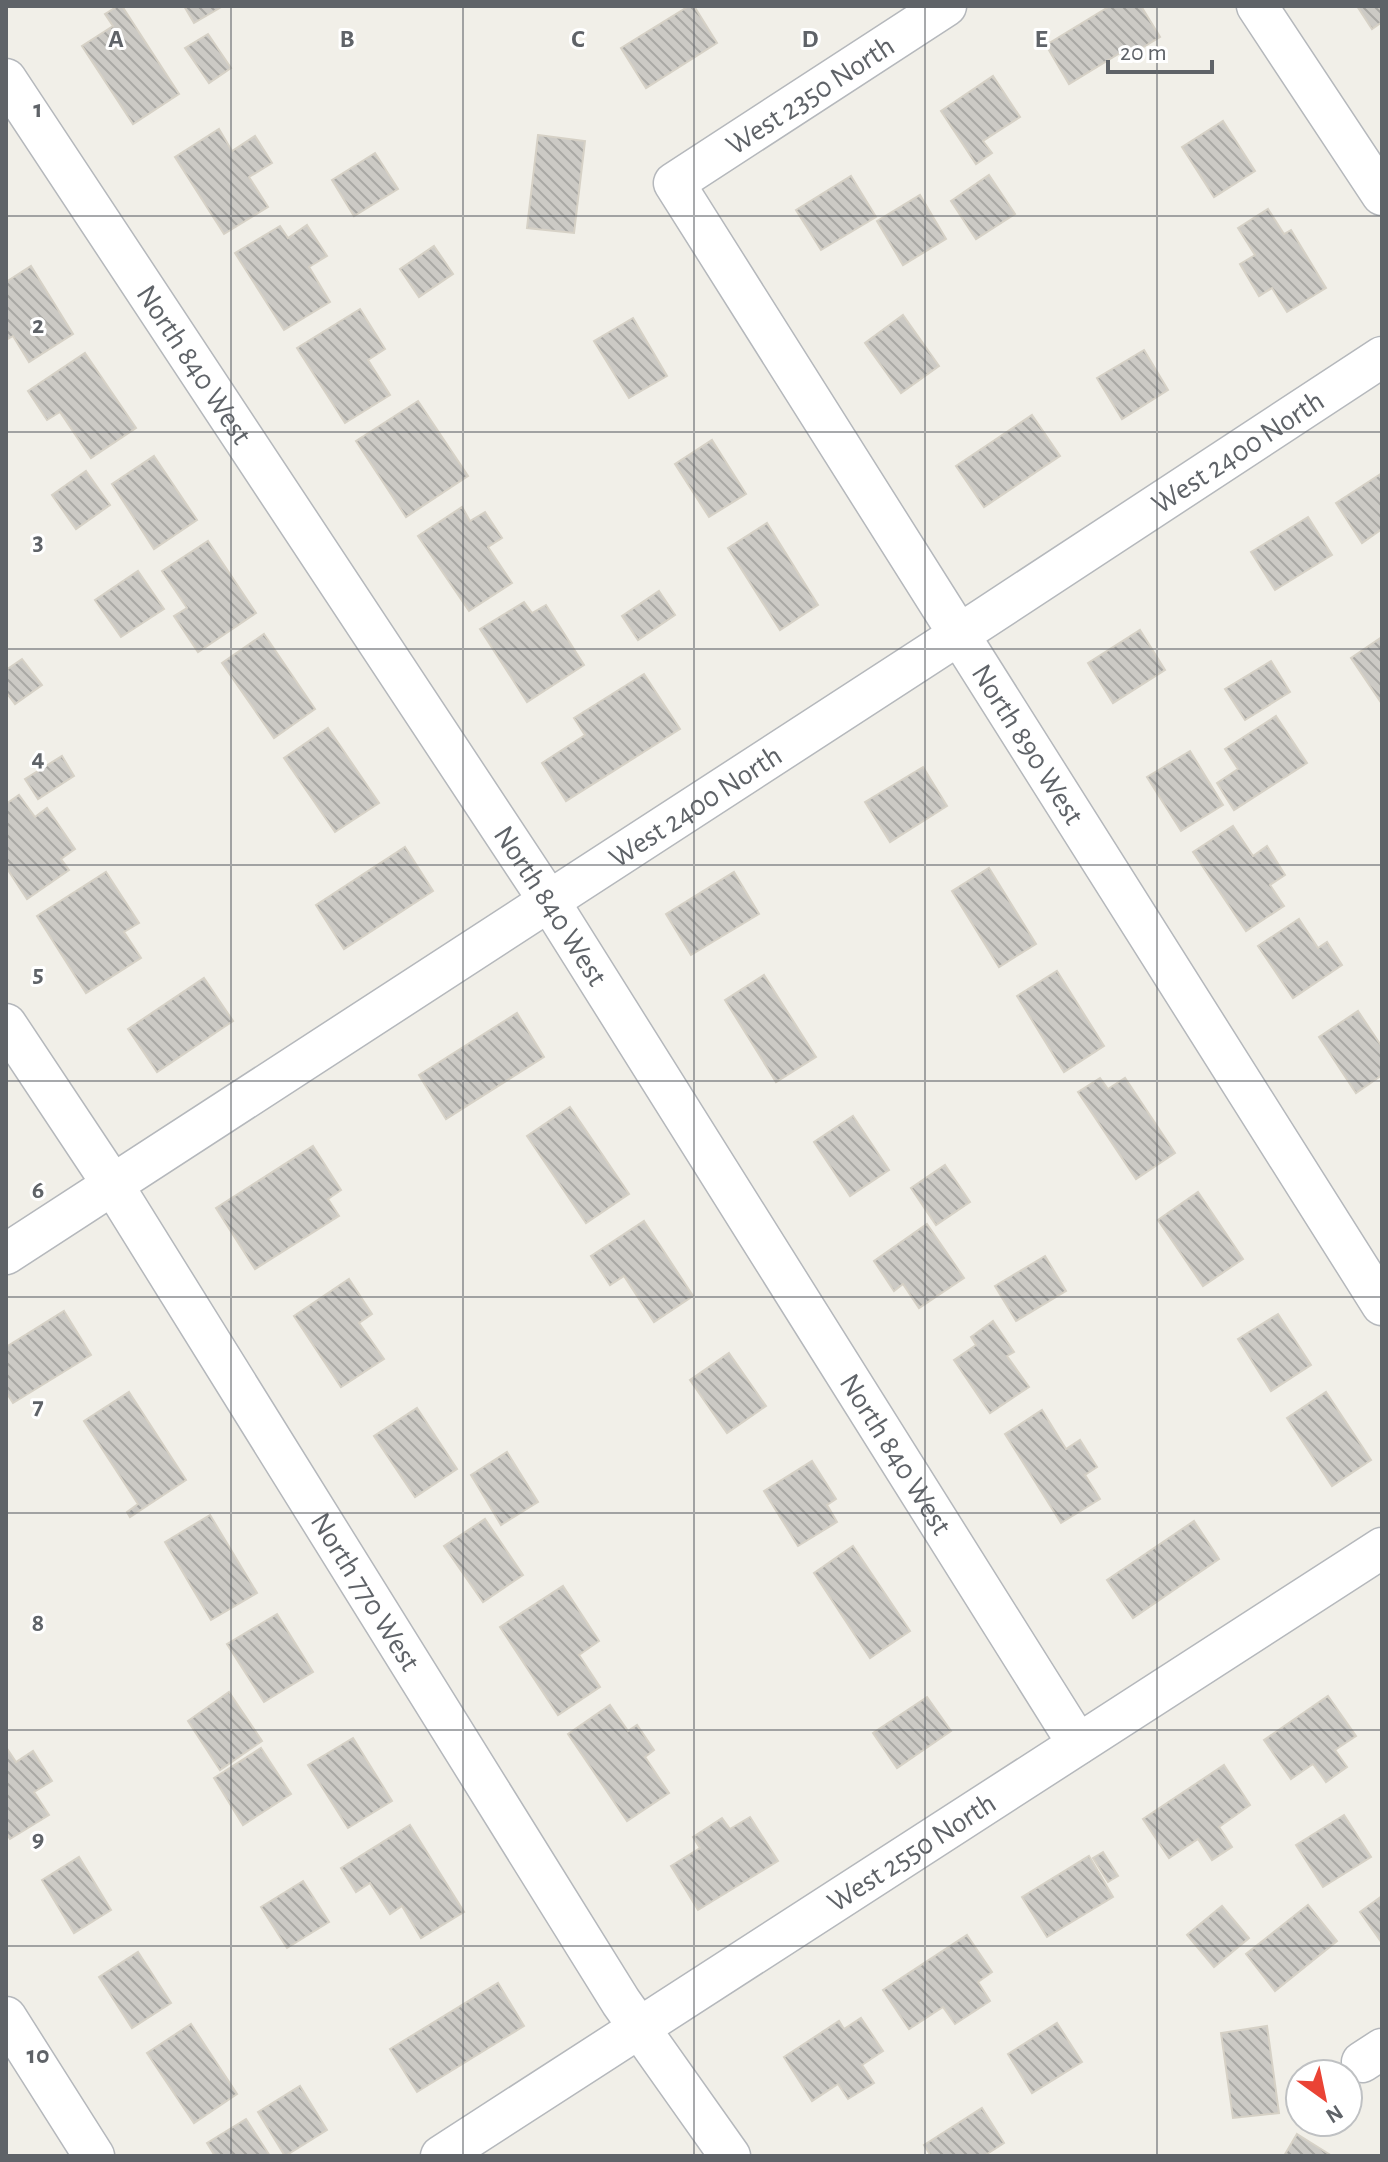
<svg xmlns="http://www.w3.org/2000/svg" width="1388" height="2162" font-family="'Alegreya Sans',sans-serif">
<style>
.building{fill:url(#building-back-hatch);stroke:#d6d1c6;stroke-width:2}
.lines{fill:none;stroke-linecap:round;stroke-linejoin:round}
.street-casing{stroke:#b5b8bc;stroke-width:43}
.street{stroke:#fff;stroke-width:40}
.grid{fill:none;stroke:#5f6368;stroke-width:2;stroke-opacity:0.55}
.labels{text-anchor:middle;stroke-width:6;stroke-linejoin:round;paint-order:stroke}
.street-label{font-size:30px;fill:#5f6368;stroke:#fff}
.grid-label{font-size:26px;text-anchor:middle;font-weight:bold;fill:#5f6368;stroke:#fff;stroke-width:6;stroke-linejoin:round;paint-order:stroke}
</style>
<defs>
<pattern id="building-back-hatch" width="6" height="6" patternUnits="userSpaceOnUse" patternTransform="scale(2)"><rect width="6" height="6" fill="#cccac5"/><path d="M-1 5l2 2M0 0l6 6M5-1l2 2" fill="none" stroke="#a9a8a4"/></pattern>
</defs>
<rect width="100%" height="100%" fill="#f1efe8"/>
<!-- building -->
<g class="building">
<polygon points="118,6 122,6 179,94 133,124 82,46 113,26 105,14"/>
<polygon points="184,6 223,6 194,23"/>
<polygon points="689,6 694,6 717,43 646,88 621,48"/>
<polygon points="1110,6 1141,6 1160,37 1124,59 1120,53 1069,84 1046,45"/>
<polygon points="1357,6 1382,6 1382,22 1372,29"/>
<polygon points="208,34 231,68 209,83 185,48"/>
<polygon points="993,76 1020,117 983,141 992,153 976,164 941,111"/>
<polygon points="1223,121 1255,171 1214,197 1182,147"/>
<polygon points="219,129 232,151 255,136 272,163 249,177 268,207 224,234 175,157"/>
<polygon points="538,135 585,141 574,233 527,228"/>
<polygon points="375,153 398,189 354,216 332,180"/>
<polygon points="989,175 1015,214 976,239 951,201"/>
<polygon points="851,176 876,217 821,250 796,210"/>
<polygon points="920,195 946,239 903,265 877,221"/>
<polygon points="1268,209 1284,234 1291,230 1326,288 1287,312 1272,288 1259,296 1240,264 1255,255 1238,228"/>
<polygon points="307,225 327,256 309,267 330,302 284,330 235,253 280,226 288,238"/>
<polygon points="434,246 453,274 419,297 400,269"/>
<polygon points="31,266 73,334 29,362 13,336 6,340 6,282"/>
<polygon points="360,309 385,349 368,360 390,395 345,423 297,348"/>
<polygon points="903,315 939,366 901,393 865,343"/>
<polygon points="633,318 667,376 629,398 594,341"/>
<polygon points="1144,350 1168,390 1122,419 1097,378"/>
<polygon points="85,353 136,428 91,458 60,412 47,420 28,391"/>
<polygon points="418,401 468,476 406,517 356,441"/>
<polygon points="1032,415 1060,456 984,507 956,466"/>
<polygon points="712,440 746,494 709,517 675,464"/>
<polygon points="154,456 197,520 154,549 112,484"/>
<polygon points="86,471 110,505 76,529 52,495"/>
<polygon points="1382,473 1382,529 1362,543 1336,503"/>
<polygon points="462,507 470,521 485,512 502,538 488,547 512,583 469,611 418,536"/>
<polygon points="1308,517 1332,555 1275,590 1251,552"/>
<polygon points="767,523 818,605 780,630 728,548"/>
<polygon points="208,541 256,613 198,652 174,616 187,608 162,571"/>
<polygon points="138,571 164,609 121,637 95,600"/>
<polygon points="659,591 675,615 638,640 622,616"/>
<polygon points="524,602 532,613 546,605 584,665 527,702 480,629"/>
<polygon points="1140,630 1165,670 1113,703 1088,663"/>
<polygon points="264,634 315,709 274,738 222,663"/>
<polygon points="1382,637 1382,704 1351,658"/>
<polygon points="22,659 42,685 15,704 6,692 6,670"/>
<polygon points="1271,661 1290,692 1245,720 1225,689"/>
<polygon points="644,674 680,729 566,801 542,763 585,735 574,718"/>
<polygon points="1276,716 1307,763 1234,810 1217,783 1238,769 1225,749"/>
<polygon points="328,728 379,803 335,832 284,758"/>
<polygon points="1190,751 1223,805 1181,831 1147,777"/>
<polygon points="62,756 74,776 38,799 25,779"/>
<polygon points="923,767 947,806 890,842 865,802"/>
<polygon points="19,795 35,817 47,808 75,849 61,859 69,870 27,899 6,867 6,804"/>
<polygon points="1233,826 1253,856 1267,846 1285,875 1270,885 1284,906 1246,931 1193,852"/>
<polygon points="405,847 433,891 344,949 316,905"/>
<polygon points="989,868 1036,944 999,967 952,891"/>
<polygon points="106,872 139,923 124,932 141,958 86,993 37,916"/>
<polygon points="734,872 759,914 691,955 666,914"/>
<polygon points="1299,919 1318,948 1327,942 1342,965 1293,998 1258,946"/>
<polygon points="1057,971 1104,1046 1064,1072 1017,996"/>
<polygon points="764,975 816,1057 776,1082 725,1000"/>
<polygon points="204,978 233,1021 157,1072 128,1029"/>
<polygon points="1358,1011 1382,1047 1382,1075 1356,1093 1319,1037"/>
<polygon points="517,1013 544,1057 446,1119 419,1075"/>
<polygon points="1100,1078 1108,1089 1125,1078 1175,1153 1136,1179 1078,1092"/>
<polygon points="570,1107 629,1194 586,1223 527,1136"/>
<polygon points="853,1116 889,1170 850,1196 814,1142"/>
<polygon points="313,1146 341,1190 328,1199 339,1216 255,1269 216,1208"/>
<polygon points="945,1165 970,1202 936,1225 911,1188"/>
<polygon points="1198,1192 1243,1259 1203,1286 1158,1220"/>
<polygon points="644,1221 693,1296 654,1322 624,1276 610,1285 591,1256"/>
<polygon points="927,1224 964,1278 919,1308 903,1284 894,1291 874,1261"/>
<polygon points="1045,1256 1066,1291 1016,1321 995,1286"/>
<polygon points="349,1279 372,1314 359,1323 384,1359 341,1387 294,1316"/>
<polygon points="64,1311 91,1355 13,1403 6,1392 6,1347"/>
<polygon points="1278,1314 1311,1365 1271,1391 1238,1339"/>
<polygon points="993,1321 1014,1352 1007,1356 1029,1387 990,1413 954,1360 976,1345 971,1337"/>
<polygon points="729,1353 766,1406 727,1433 690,1380"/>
<polygon points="129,1392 186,1480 130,1517 127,1512 138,1504 84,1421"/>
<polygon points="1326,1392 1371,1460 1332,1486 1287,1418"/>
<polygon points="417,1408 457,1469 415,1497 374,1436"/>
<polygon points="1042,1410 1066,1449 1080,1440 1097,1467 1085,1475 1100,1499 1061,1523 1005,1434"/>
<polygon points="507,1452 538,1502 501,1525 471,1475"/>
<polygon points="812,1461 836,1499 827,1505 837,1522 798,1546 764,1491"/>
<polygon points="210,1515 257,1593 211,1620 165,1542"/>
<polygon points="485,1519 523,1575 483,1602 444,1546"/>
<polygon points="1194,1521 1219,1559 1133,1618 1107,1580"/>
<polygon points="853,1546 910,1631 870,1658 814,1573"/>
<polygon points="563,1586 599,1641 579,1655 600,1687 558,1715 500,1627"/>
<polygon points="277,1614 313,1672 264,1702 227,1644"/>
<polygon points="229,1692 262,1741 220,1770 188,1721"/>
<polygon points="1328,1696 1356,1736 1335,1750 1347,1767 1326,1782 1313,1764 1291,1779 1264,1740"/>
<polygon points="927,1697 951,1731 897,1768 873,1733"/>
<polygon points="610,1705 628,1731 637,1725 654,1750 645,1757 669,1793 627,1821 568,1734"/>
<polygon points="353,1738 392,1801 348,1828 308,1765"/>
<polygon points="6,1747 16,1762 33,1751 52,1781 34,1792 49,1815 10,1839 6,1833"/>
<polygon points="261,1748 291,1794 243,1825 214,1778"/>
<polygon points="1224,1765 1250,1805 1219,1827 1232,1847 1212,1860 1198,1839 1169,1858 1143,1819"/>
<polygon points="1344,1815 1371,1857 1323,1887 1296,1845"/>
<polygon points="750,1817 778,1861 698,1910 671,1866 700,1848 693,1837 722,1818 730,1829"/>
<polygon points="410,1825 464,1912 421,1938 402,1906 390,1914 370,1883 356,1892 341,1868"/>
<polygon points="1103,1852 1118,1876 1108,1882 1093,1858"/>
<polygon points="1089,1856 1113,1897 1047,1937 1022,1897"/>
<polygon points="79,1857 111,1910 74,1933 42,1880"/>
<polygon points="303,1881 329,1922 287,1948 261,1907"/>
<polygon points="1382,1896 1382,1943 1360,1912"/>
<polygon points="1308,1905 1337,1941 1275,1991 1246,1954"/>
<polygon points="1222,1906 1249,1938 1214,1967 1187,1935"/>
<polygon points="967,1935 992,1972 978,1982 990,2001 955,2024 943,2007 909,2029 883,1990"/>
<polygon points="138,1952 171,2003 132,2028 99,1977"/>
<polygon points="498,1983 524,2026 417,2092 390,2049"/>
<polygon points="861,2018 883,2051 862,2065 874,2083 848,2099 838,2084 812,2101 784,2057 839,2021 844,2029"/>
<polygon points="1057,2023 1082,2062 1032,2093 1008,2054"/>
<polygon points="191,2024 237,2094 194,2123 147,2053"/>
<polygon points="1267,2026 1279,2113 1233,2118 1221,2033"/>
<polygon points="300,2086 327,2130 285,2156 258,2112"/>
<polygon points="982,2108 1004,2143 987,2154 988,2156 931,2156 924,2145"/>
<polygon points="246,2119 270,2156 215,2156 207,2143"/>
<polygon points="1297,2134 1332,2156 1284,2156"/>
</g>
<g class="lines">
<!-- street casing -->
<g class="street-casing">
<g id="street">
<path id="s1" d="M946,6L674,183L1382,1305"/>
<polyline points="1257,6 1382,195"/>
<path id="s2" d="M6,79L549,901L1078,1744"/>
<path id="s3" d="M6,1024L113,1185L621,2002L730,2156"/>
<path id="s4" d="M6,1254L983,619L1382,357"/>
<polyline points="6,2017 94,2156"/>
<polyline points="1362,2062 1382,2049"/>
<path id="s5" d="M441,2156L1382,1548"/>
</g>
</g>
<!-- street -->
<use href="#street" class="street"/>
</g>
<!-- grid -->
<path class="grid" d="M231,6V2156M463,6V2156M694,6V2156M925,6V2156M1157,6V2156M6,216H1382M6,432H1382M6,649H1382M6,865H1382M6,1081H1382M6,1297H1382M6,1513H1382M6,1730H1382M6,1946H1382"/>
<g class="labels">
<!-- street labels -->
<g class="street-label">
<text transform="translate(810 95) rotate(-33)" y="10">West 2350 North</text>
<text dy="10" stroke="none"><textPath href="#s2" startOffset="342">North 840 West</textPath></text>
<text dy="10" stroke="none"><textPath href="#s4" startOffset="1470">West 2400 North</textPath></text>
<text dy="10" stroke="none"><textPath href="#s1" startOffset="988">North 890 West</textPath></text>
<text dy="10" stroke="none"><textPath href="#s4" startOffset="822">West 2400 North</textPath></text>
<text dy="10" stroke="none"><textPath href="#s2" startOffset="990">North 840 West</textPath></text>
<text dy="10" stroke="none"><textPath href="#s2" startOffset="1638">North 840 West</textPath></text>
<text dy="10" stroke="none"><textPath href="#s3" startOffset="672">North 770 West</textPath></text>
<text dy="10" stroke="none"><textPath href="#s5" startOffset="560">West 2550 North</textPath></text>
</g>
</g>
<g class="grid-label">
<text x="116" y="47">A</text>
<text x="347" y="47">B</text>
<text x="578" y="47">C</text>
<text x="810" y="47">D</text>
<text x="1041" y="47">E</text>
<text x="38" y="117">1</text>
<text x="38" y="333">2</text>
<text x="38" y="550">3</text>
<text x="38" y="766">4</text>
<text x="38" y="982">5</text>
<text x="38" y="1198">6</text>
<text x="38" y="1414">7</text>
<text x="38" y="1631">8</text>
<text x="38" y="1847">9</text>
<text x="38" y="2063">10</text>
</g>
<!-- border -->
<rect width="1388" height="2162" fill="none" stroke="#5f6368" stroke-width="16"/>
<!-- north arrow -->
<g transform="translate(1324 2098) rotate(147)"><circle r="38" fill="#ffffff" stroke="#bfc1c3" stroke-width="2"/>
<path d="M0-6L14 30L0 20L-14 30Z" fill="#ea4335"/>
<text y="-12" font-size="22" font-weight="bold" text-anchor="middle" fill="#5f6368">N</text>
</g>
<!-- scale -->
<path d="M1108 60v12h104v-12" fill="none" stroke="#5f6368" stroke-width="4"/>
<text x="1120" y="60" font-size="24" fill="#5f6368" stroke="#ffffff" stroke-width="6" paint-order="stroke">20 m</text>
</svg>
